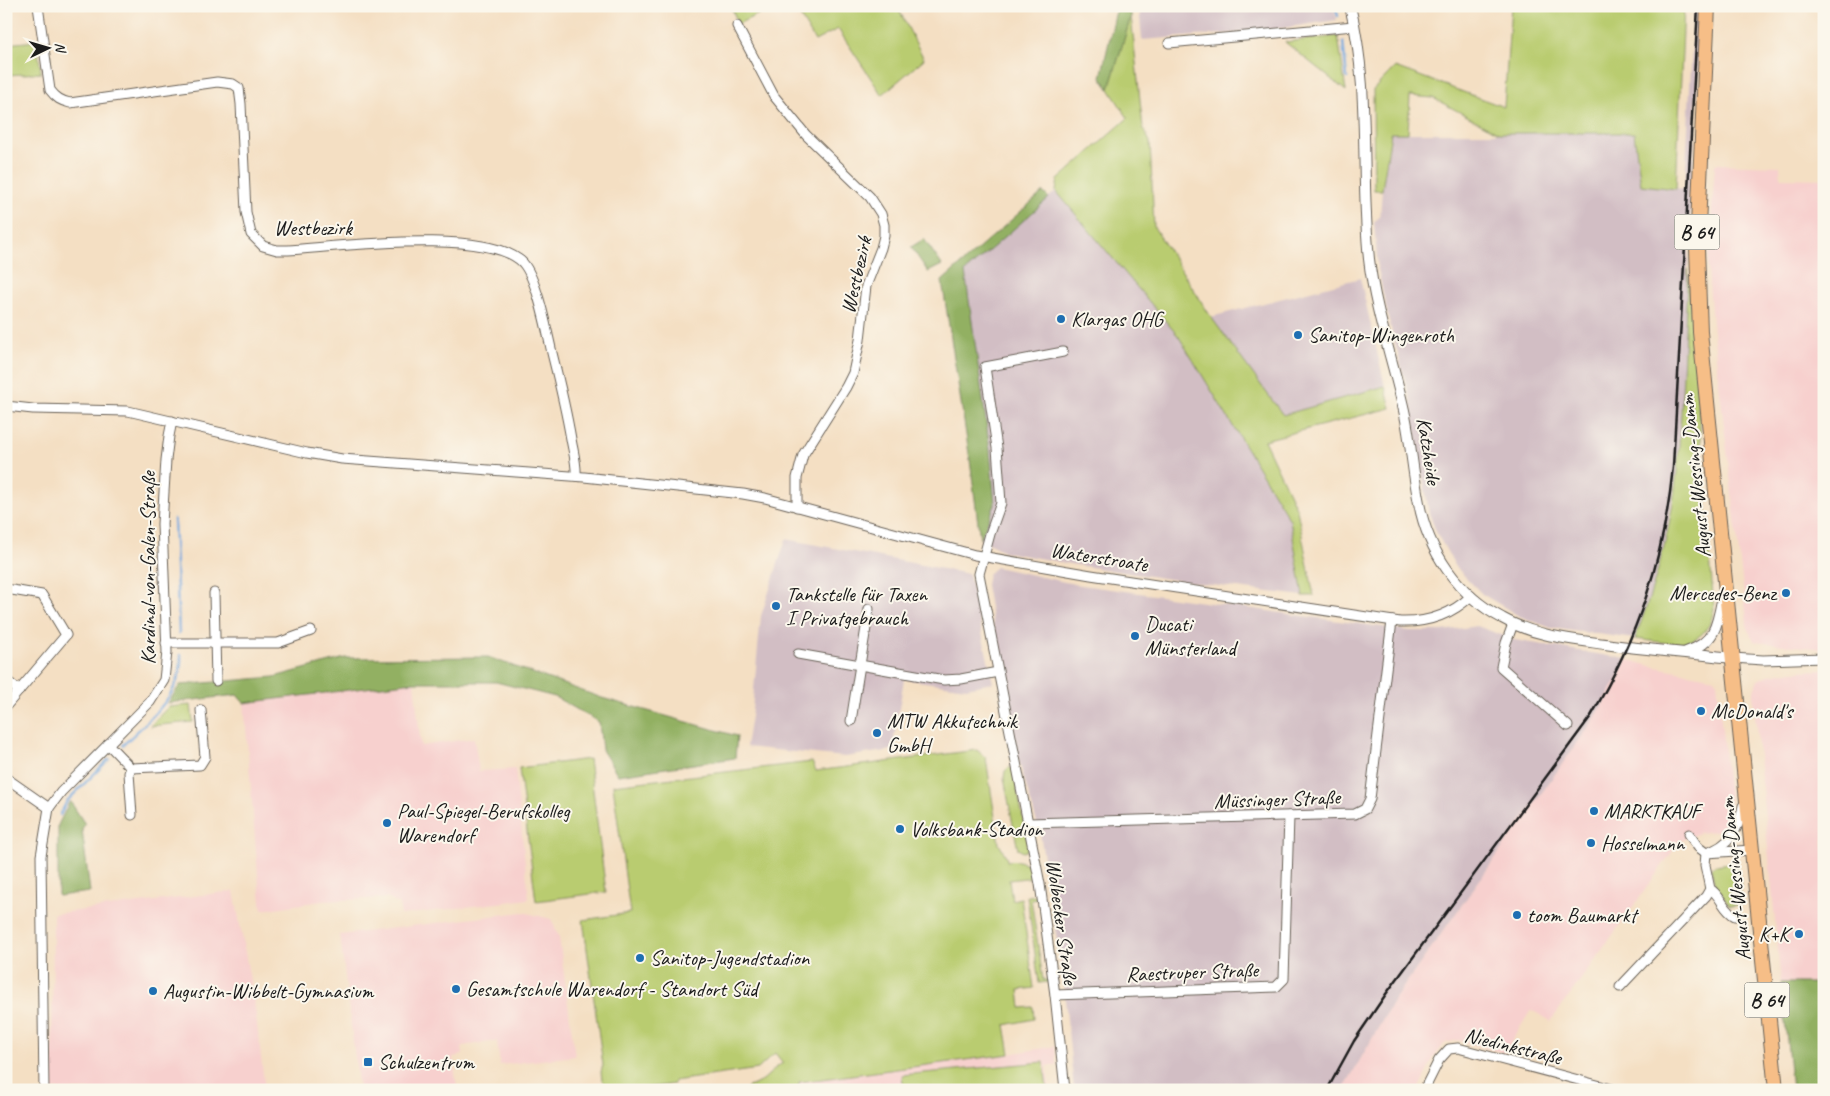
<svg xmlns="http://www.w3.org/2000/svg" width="1830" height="1096" font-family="Caveat,sans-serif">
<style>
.built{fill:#f7d0ce}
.industrial{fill:#d2bec4}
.green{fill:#b9cc70;stroke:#6a7446}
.forest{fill:#92b062;stroke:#57663f}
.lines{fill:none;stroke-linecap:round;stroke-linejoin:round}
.stream{stroke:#70a4dc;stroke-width:2.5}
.minor-casing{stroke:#686056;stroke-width:11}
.tertiary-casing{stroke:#686056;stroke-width:12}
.primary-casing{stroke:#686056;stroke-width:16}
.minor{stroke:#fff;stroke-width:9}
.tertiary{stroke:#fff;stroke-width:10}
.primary{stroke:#f6be87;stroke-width:14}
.rail{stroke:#1c1c1c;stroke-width:2.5}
.poi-dot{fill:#1f6fb2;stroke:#fbf7ec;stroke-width:2}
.labels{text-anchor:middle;stroke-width:4;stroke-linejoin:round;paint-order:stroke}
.shield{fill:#fbf7ec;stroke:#5f5e5a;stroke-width:1}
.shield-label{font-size:20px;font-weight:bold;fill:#1c1c1c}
.street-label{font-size:21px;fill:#1c1c1c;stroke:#fbf7ec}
.poi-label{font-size:21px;fill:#1c1c1c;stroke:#fbf7ec;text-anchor:start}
</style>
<rect width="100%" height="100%" fill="#fbf7ec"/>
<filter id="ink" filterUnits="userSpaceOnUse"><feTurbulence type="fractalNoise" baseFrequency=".02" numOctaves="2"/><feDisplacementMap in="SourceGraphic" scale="10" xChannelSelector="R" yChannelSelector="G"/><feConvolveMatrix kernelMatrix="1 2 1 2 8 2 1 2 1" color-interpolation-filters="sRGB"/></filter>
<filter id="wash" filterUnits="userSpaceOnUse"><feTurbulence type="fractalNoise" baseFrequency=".0096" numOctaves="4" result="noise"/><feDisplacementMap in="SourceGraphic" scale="20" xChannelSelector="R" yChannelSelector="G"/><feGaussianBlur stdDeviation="1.12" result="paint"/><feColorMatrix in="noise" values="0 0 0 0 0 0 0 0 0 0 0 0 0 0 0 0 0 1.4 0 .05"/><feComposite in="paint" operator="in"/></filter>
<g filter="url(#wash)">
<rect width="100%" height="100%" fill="#f4dfc3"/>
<!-- built -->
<g class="built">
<polygon points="1715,164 1780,166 1781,178 1824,179 1824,649 1755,642 1748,630 1712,323 1708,267"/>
<polygon points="1626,659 1651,666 1715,678 1717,681 1730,808 1728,825 1724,830 1699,833 1680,841 1551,1021 1531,1010 1504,1053 1458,1040 1445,1043 1434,1057 1418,1090 1343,1090 1394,1000 1595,718 1614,685"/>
<polygon points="1824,670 1824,983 1781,983 1753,694 1758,680 1769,675 1793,671"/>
<polygon points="414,682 421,746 474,738 479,771 515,769 529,899 401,915 399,904 387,898 322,901 262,910 258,875 244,703"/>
<polygon points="234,891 255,1008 265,1090 52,1090 53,914"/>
<polygon points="523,912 551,919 559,937 575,1056 500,1065 497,1041 462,1046 463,1055 453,1057 457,1088 442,1090 359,1090 340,935"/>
<polygon points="1055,1046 1056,1065 1047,1066 1049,1090 745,1090 748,1086 759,1083 776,1067 792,1083 1010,1054"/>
</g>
<!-- industrial -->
<g class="industrial">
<polygon points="1139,6 1333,6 1337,20 1262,31 1142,40"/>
<polygon points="1694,6 1701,6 1683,370 1677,471 1666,538 1649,602 1635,639 1551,628 1519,616 1482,594 1456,567 1437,534 1429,513 1410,399 1389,321 1378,269 1374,222 1380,216 1382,190 1391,133 1634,133 1641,185 1685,189"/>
<polygon points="1056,191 1179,337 1242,441 1290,520 1303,596 1196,583 1070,564 1006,552 980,539 995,505 990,450 965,272"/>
<polygon points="1360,278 1385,386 1283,415 1211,317"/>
<polygon points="786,539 969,574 993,683 966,688 904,679 892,750 845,757 746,747 752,710 761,616"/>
<polygon points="996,567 1074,584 1411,631 1442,631 1477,626 1515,640 1626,659 1614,685 1595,718 1394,1000 1343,1090 1074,1090 1063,979 1040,833 1015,748 986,585 988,574"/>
</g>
<!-- green -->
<g class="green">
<polygon points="731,6 775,6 738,24"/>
<polygon points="794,6 897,6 924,59 882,95 838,29 815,41"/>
<polygon points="1511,6 1684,6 1676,189 1641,185 1634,133 1499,133 1433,98 1410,96 1408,133 1391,133 1382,190 1374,190 1373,90 1395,67 1504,107"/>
<polygon points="1131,16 1143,128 1150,142 1154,227 1211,317 1283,415 1385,386 1391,408 1264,440 1297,510 1314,596 1303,596 1290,520 1242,441 1179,337 1056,191 1058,180 1128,118 1109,89"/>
<polygon points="1338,36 1346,91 1285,42"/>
<polygon points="37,41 41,73 6,75 6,44"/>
<path d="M1688,269L1714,609C1712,616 1711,623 1707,628C1692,651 1658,641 1635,639C1655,585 1672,528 1677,470C1683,403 1684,336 1688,269Z"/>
<polygon points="191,705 193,722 150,726 168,707"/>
<path d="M977,750L986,758L999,844L1006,856L1007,861C1020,859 1032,863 1034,877L1009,880L1012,900L1021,898L1034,988L1019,990L1021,1008L1033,1007L1034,1019L1005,1025L1010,1054L799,1082V1090H745C749,1085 751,1087 756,1084C766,1080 773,1068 783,1063L775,1053L758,1069L674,1081V1084L631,1090H612L602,1080L601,1072L603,1065L583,920L630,913L613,785L812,762L816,771Z"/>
<polygon points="589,759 606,892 536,901 519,768"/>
<polygon points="1009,767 1013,770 1029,846 1026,851 1023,852 1018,849 1017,845 1004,778 1005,771"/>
<path d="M1731,863C1743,867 1740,893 1741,905H1729L1714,882L1711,868L1715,865Z"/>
<polygon points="1037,895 1037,898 1031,899 1043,980 1049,980 1049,982 1039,983 1027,896"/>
<polygon points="1044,1062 1047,1090 904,1090 902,1075"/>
</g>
<!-- forest -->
<g class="forest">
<polygon points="1117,6 1131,6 1131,16 1109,89 1101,77"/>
<polygon points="1043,192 1049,198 965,272 990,450 995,505 980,539 970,460 942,281"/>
<polygon points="924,239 942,265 928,272 911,247"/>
<polygon points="488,657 602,698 737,736 735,758 618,775 602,750 599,722 555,697 496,682 414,682 244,703 237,695 168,703 180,685 274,677 345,658"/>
<polygon points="70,801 85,824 82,829 90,892 58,896 58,825"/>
<polygon points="1781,983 1824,983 1824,1090 1792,1090"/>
</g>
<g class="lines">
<!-- stream -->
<g class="stream">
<polyline points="1335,6 1338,16"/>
<polyline points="1343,42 1347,78"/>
<polyline points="174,519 179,633"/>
<path d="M123,745C149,719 183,695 181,655"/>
<polyline points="60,815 67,801 109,759"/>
</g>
</g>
</g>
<g filter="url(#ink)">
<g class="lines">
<!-- minor casing -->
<g class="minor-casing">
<g id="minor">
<path d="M38,6L50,90C56,98 61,101 70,103L217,82L233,84L239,88L241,104L246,212L251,234L263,246L277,250H288C337,247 489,227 523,263C537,279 547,331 552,353C559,381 566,410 571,439C573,451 577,464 576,476"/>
<polyline points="737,26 774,96 806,135 870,197 881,214 884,225 884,236 881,248 866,286 860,340 853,373 846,387 803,455 797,478 797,507"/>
<polyline points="1169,43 1354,26"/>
<polyline points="1063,352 985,367 997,448 1001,503 990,534 979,574 1040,884 1055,995 1065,1090"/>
<path d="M6,406L33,409L128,411L307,453L342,459L584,477L743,494L765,498L975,555L1091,575L1400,622C1428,623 1451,615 1471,596"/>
<polyline points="6,589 42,595 66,635 6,706"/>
<polyline points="214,593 216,681"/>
<polyline points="1513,624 1506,643 1501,667 1568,726"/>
<polyline points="166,643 278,643 311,631"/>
<polyline points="798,654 944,680 961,679 998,672"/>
<polyline points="1733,658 1763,660 1824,658"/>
<polyline points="6,680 19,691"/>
<polyline points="851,721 869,609"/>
<polyline points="108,744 131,768 200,765 205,757 201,710"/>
<polyline points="131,768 129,773 132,815"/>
<polyline points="6,778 49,808"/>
<polyline points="1029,823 1355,814 1365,809 1370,799 1392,621"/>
<polyline points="1689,834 1698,847 1706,853 1752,850"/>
<path d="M1706,853C1730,846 1739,829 1743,806"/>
<path d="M1706,853L1705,865L1710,889C1721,895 1723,910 1735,916"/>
<polyline points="1620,987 1706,896 1710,889"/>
<polyline points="1055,995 1276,987 1284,979 1289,816"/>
<polyline points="44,1090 41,856 49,808 61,792 150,702 164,680 167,652 162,524 166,460 169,436 172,421"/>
<polyline points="1424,1090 1439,1060 1449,1049 1458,1048 1616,1090"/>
</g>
</g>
<!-- tertiary casing -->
<g class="tertiary-casing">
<g id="tertiary">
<path d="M1350,6C1371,91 1360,174 1369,259C1375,312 1394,363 1405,415C1411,444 1413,474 1419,503C1428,551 1458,595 1502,618C1534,636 1569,639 1605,644C1648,650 1690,653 1733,658"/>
<path d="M1686,652C1716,643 1718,622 1723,595"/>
</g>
</g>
<!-- primary casing -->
<g class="primary-casing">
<polyline id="primary" points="1708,6 1697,248 1700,332 1776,1090"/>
</g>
<!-- minor -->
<use href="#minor" class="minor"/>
<!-- tertiary -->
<use href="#tertiary" class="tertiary"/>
<!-- primary -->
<use href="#primary" class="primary"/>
<!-- rail -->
<path class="rail" d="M1327,1090L1354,1041L1386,994L1591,716C1638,637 1664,559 1673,467L1698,6"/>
</g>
</g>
<!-- markers -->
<g class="poi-dot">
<circle cx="1061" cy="319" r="5"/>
<circle cx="1298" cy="335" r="5"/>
<circle cx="1786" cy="593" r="5"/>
<circle cx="776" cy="606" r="5"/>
<circle cx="1135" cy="636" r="5"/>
<circle cx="1701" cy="711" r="5"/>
<circle cx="877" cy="733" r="5"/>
<circle cx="1594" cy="811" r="5"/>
<circle cx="387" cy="823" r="5"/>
<circle cx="900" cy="829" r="5"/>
<circle cx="1591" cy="843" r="5"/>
<circle cx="1517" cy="915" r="5"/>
<circle cx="1799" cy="934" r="5"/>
<circle cx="640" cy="958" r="5"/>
<circle cx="456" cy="989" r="5"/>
<circle cx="153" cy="991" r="5"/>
<rect x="363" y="1057" width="10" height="10" rx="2.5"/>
</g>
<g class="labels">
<!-- shield labels -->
<g class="shield">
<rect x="1674.5" y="214.5" width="45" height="35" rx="4"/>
<rect x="1744.5" y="982.5" width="45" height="35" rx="4"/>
</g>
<g class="shield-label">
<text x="1697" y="239">B 64</text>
<text x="1767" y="1007">B 64</text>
</g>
<!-- street labels -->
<g class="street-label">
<text x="313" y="235">Westbezirk</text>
<text transform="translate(856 275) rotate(-77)" y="7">Westbezirk</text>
<text transform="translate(1429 451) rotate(81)" y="7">Katzheide</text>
<text transform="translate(1695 476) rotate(-96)" y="7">August-Wessing-Damm</text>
<text transform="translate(1099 557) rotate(9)" y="7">Waterstroate</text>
<text transform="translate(148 568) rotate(-90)" y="7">Kardinal-von-Galen-Straße</text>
<text transform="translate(1277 799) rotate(-2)" y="7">Müssinger Straße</text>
<text transform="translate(1735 879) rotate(-96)" y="7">August-Wessing-Damm</text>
<text transform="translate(1062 922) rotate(82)" y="7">Wolbecker Straße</text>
<text transform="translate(1192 972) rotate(-2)" y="7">Raestruper Straße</text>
<text transform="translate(1513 1046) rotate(14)" y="7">Niedinkstraße</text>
</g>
<!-- poi labels -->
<g class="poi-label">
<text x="1071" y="326">Klargas OHG</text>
<text x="1308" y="342">Sanitop-Wingenroth</text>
<text x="1776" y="600" text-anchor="end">Mercedes-Benz</text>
<text x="786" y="601">Tankstelle für Taxen<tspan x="786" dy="24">I Privatgebrauch</tspan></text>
<text x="1145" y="631">Ducati<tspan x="1145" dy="24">Münsterland</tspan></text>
<text x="1711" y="718">McDonald's</text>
<text x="887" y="728">MTW Akkutechnik<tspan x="887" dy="24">GmbH</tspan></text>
<text x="397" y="818">Paul-Spiegel-Berufskolleg<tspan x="397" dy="24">Warendorf</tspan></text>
<text x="1604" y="818">MARKTKAUF</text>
<text x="910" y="836">Volksbank-Stadion</text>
<text x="1601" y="850">Hosselmann</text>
<text x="1527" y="922">toom Baumarkt</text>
<text x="1789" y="941" text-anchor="end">K+K</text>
<text x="650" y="965">Sanitop-Jugendstadion</text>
<text x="466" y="996">Gesamtschule Warendorf - Standort Süd</text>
<text x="163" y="998">Augustin-Wibbelt-Gymnasium</text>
<text x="378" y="1069">Schulzentrum</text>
</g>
</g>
<!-- margin -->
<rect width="1830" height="1096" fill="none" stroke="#fbf7ec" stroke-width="25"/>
<!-- north arrow -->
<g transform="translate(48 48) rotate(85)" stroke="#fbf7ec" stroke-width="4" paint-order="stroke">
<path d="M0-4L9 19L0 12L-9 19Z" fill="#1c1c1c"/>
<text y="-8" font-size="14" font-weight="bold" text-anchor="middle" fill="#1c1c1c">N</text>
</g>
</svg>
